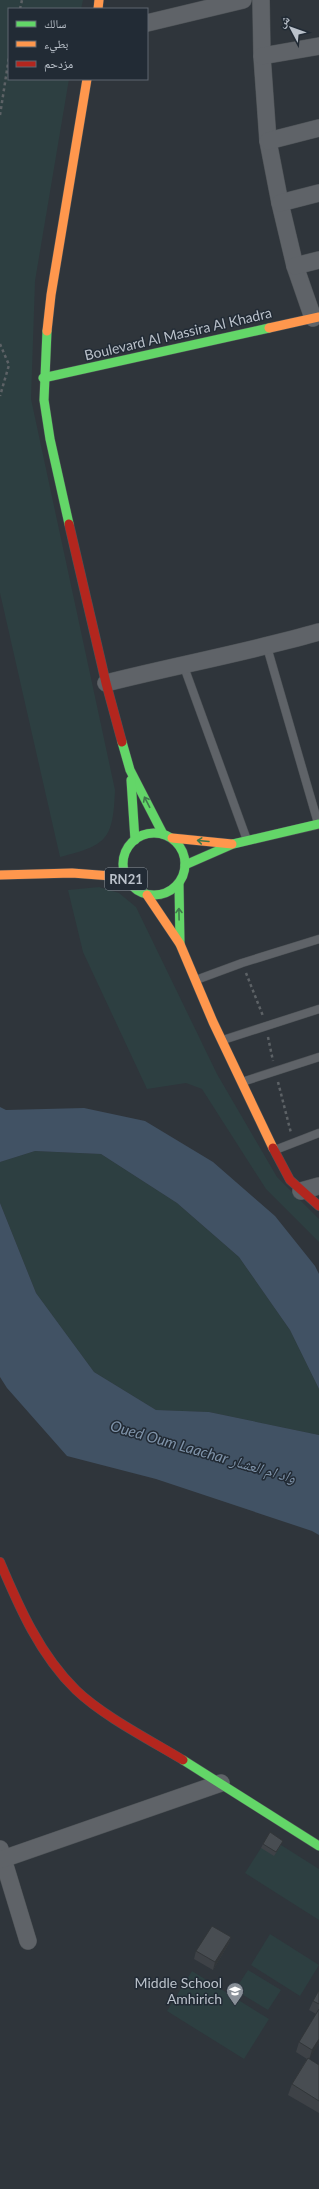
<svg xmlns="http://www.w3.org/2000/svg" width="319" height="2189" font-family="Lato,'Noto Naskh Arabic',sans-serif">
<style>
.green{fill:#2d3f41}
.water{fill:#415264}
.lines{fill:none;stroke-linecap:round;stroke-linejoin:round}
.lane-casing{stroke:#4c5155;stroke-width:9}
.street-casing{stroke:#4c5155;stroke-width:18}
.fast-casing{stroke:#4c5155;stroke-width:10}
.slow-casing{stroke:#4c5155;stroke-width:10}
.jam-casing{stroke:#4c5155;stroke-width:10}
.path{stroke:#5d6266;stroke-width:2.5;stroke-dasharray:3 3;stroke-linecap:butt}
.lane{stroke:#5f6368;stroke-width:8}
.street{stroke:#5f6368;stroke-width:17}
.fast{stroke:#63d668;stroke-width:9}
.slow{stroke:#ff974d;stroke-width:9}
.jam{stroke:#b3261e;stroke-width:9}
.wall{fill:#3e4247}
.shaded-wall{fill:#323639}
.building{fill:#484d52;stroke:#323639}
.oneway{stroke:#3f784c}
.labels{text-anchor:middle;stroke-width:3;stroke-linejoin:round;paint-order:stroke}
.shield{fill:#222b35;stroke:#8c949d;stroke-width:1}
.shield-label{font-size:13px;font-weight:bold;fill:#bac1ca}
.street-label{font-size:14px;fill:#bac1ca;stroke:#222b35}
.poi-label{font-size:14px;fill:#bac1ca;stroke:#222b35;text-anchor:end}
.water-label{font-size:15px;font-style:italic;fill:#7f93a9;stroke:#222b35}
</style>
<rect width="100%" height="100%" fill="#2f353b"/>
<!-- green -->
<g class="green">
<path d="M0,0H83L81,9H9V79H69L35,281L31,399L115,790C113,840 107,845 60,857L0,593Z"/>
<polygon points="99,887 119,893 136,907 217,1074 277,1177 319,1219 319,1242 266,1189 202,1089 186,1083 147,1089 83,952 68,890"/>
<polygon points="35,1151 101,1154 177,1203 239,1257 290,1330 319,1389 319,1435 209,1412 156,1410 94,1372 36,1293 0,1203 0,1162"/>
<polygon points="281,1845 319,1869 319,1920 245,1873 261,1848"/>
<polygon points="270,1934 319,1965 300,1996 251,1965"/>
<polygon points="248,1970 281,1990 268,2010 235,1990"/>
<polygon points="192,1971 269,2019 244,2059 167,2011"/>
</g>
<!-- water -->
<g class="water">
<polygon points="0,1107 6,1110 84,1108 145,1121 213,1162 275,1216 315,1266 319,1274 319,1389 290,1330 239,1257 177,1203 101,1154 35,1151 0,1162"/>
<polygon points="0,1203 36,1293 94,1372 156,1410 209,1412 319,1435 319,1535 312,1531 156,1479 67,1456 7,1388 0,1377"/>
</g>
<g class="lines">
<!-- lane casing -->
<g class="lane-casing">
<g id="lane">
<polyline points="267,647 318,823"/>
<polyline points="183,664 247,840"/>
<polyline points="196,980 242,963 319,939"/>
<polyline points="223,1040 319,1009"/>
<polyline points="242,1082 319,1057"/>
<polyline points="275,1150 319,1133"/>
</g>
</g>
<!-- street casing -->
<g class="street-casing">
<g id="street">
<polyline points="261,0 262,56 268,141 280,203 295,266 313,318"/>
<polyline points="147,23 243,0"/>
<polyline points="262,56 319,46"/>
<polyline points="268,141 319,128"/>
<polyline points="280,203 319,193"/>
<polyline points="295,266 319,260"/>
<path d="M106,683C177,665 249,652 319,632"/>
<polyline points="301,1191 319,1186"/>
<polyline points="0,1849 28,1941"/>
<polyline points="0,1860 221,1783"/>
</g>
</g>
<!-- fast casing -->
<g class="fast-casing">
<g id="fast">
<polyline points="47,331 44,400 50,439 69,524"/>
<polyline points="43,378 269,328"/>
<polyline points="122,742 130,770 163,834"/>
<polyline points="131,780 135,840"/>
<circle cx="154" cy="864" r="31"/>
<polyline points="185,865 233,844 319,824"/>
<polyline points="179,884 180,944"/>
<polyline points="183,1760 319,1846"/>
</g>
</g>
<!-- slow casing -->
<g class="slow-casing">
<g id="slow">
<polyline points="98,9 99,0"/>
<polyline points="269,328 319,317"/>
<polyline points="47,331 51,295 87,79"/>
<polyline points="172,838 232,844"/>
<polyline points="0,875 72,873 125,877"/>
<polyline points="147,895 180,944 213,1022 273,1148"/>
</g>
</g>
<!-- jam casing -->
<g class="jam-casing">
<g id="jam">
<polyline points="69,524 106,683 122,742"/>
<polyline points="273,1148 290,1180 319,1206"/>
<path d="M0,1562C19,1607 40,1655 76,1690C103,1716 150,1740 183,1760"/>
</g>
</g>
<!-- path -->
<g class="path">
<polyline points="20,9 22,0"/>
<polyline points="0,115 9,57"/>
<polyline points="0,344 9,365 0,396"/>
<polyline points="246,973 263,1016"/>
<polyline points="268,1037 273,1061"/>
<polyline points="278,1082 291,1133"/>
</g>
<!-- lane -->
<use href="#lane" class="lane"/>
<!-- street -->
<use href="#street" class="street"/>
<!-- fast -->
<use href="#fast" class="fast"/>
<!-- slow -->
<use href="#slow" class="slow"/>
<!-- jam -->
<use href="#jam" class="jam"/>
</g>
<!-- wall -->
<g class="wall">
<polygon points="263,1844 281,1845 274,1856 261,1848"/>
<polygon points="231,1937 228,1945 213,1970 194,1959 196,1951"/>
<polygon points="319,1990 319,2043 309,2059 319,2065 319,2113 288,2095 292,2084 307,2059 296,2052 299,2042 316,2014 309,2010 313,2001"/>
</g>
<!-- shaded-wall -->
<g class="shaded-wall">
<polygon points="231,1937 228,1945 213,1970 215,1962"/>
<polygon points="319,2039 319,2043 309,2060 312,2050"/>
</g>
<!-- building -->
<g class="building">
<polygon points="270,1832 283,1841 276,1852 263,1844"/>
<polygon points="212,1926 231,1937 215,1962 196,1951"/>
<polygon points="319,1990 319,2004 313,2001"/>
<polygon points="319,2009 319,2039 312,2050 299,2042"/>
<polygon points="308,2058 319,2065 319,2101 292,2084"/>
</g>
<!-- one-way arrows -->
<defs><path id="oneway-shaft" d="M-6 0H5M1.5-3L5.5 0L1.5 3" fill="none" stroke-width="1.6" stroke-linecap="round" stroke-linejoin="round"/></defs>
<g class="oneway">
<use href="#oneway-shaft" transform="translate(147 802) rotate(-117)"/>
<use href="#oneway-shaft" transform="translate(203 841) rotate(-175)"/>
<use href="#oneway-shaft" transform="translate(179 914) rotate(-91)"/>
</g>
<!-- icons -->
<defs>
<g id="school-pin" transform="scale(0.9)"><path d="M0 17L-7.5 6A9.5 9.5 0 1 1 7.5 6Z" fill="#899098" stroke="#222b35"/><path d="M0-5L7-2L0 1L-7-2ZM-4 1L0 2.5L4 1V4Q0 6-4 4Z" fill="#fff"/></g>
</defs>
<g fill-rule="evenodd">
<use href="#school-pin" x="235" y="1991"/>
</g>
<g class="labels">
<!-- shield labels -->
<rect class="shield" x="105" y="868" width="42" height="22" rx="3"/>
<g class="shield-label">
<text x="126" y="884">RN21</text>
</g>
<!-- street labels -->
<g class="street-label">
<text transform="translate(178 334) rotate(-13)" y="5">Boulevard Al Massira Al Khadra</text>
</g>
<!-- poi labels -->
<g class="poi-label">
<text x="222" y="1988">Middle School<tspan x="222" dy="16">Amhirich</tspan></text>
</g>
<!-- water labels -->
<g class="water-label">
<text transform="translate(203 1452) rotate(16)" y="5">Oued Oum Laachar واد ام العشار</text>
</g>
</g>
<!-- legend -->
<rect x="8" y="8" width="140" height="72" fill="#222b35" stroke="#5f6771"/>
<rect x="16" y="21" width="20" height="6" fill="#63d668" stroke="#5f6771"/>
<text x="44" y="28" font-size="12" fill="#bac1ca">سالك</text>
<rect x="16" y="41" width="20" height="6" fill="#ff974d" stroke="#5f6771"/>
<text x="44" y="48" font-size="12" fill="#bac1ca">بطيء</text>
<rect x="16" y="61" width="20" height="6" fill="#b3261e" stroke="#5f6771"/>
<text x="44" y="68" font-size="12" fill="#bac1ca">مزدحم</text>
<!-- north arrow -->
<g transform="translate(291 28) rotate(311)" stroke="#222b35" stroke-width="3" paint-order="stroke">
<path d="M0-3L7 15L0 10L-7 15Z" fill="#bac1ca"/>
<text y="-6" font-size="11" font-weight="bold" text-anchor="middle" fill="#bac1ca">ش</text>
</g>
</svg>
